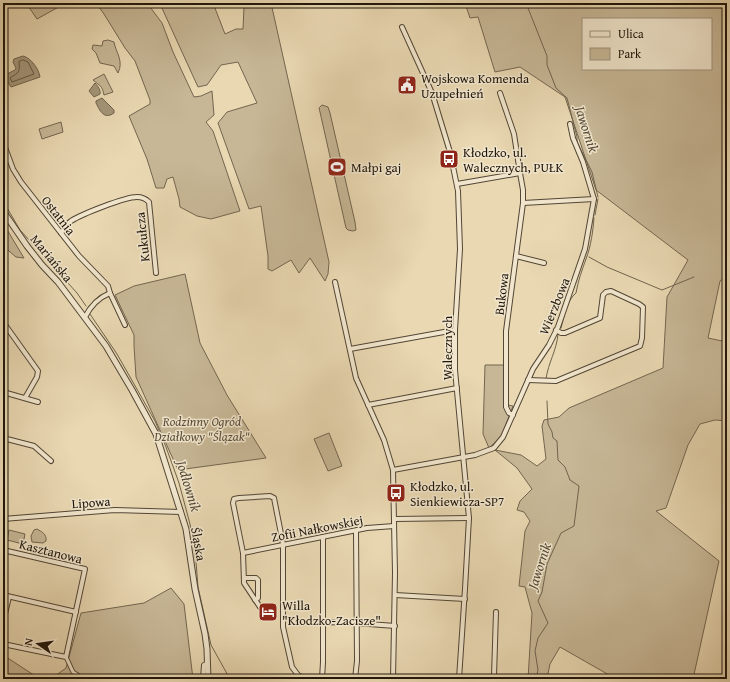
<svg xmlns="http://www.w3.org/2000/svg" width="730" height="682" font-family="'Gentium Book Plus',serif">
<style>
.green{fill:#c7b796;stroke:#736650;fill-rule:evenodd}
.water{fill:#a49679;stroke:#6f634d}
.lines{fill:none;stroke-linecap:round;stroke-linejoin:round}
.shore{stroke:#625642;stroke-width:1}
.stream{stroke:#6f634d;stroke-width:1}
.pedestrian-casing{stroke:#524635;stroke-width:5}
.minor-casing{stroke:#524635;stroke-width:6}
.tertiary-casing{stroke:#524635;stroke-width:7}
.pedestrian{stroke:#f1e6cd;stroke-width:3}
.minor{stroke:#f1e6cd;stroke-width:4}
.tertiary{stroke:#f1e6cd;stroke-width:5}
.labels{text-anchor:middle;stroke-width:3;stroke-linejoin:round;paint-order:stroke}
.poi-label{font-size:13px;fill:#1f160b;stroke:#f1e6cd;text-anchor:start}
.street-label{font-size:13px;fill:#1f160b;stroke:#f1e6cd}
.park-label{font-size:13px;font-style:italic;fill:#5a4e3c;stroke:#f1e6cd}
.water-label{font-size:14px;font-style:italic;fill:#544937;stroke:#f1e6cd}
</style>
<rect width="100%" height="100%" fill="#e9d8b2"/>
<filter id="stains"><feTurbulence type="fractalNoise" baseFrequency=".005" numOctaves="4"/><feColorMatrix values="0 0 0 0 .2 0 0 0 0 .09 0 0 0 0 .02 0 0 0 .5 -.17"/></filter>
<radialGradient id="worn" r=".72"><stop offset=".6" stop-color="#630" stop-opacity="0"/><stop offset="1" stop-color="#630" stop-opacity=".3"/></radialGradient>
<!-- green -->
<g class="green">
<polygon points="26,3 63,3 64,4 37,19"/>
<polygon points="96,3 213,3 225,34 236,29 243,29 244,7 245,3 271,3 329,262 328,274 325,281 310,258 299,273 291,260 272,271 268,269 268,256 261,206 249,209 218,123 227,112 257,103 238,62 221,65 207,85 198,87 161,6 155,4 150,7 162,23 173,52 194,97 201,96 212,91 214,115 206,122 213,131 240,211 211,219 197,216 180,207 179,199 173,177 167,179 164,188 156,188 147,159 129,116 150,104 150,100 135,61 125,48 104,14"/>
<path d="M465,3H727V276L720,281L708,338L727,342V421L715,420L700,424L688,445L666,508L656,511L719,561L693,679H616L560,647L550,664L547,679H528L532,613L525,587L519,586L525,531L530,521L524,512L517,510L520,501L532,489L517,468L495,450L521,455L537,466L546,459L542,426L544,420L559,417L569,408L663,368L667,297L688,260L596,190L565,97L520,67L495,72L478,17L470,18ZM583,19H711V69H583Z"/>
<path d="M108,40L114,42C116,53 124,61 118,73L114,66L100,63L96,53L92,49L93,45L102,46L103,41Z"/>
<path d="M104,74L113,92L104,95C102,85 100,86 93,80Z"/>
<polygon points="322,105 328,107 330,113 355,222 356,230 353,231 348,230 346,228 320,112 319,108"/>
<polygon points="61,122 63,132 42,139 39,129"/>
<polygon points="3,223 24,258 16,257 3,246"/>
<polygon points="185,274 200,343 227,395 266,458 178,470 136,377 134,346 134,335 115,295 134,286"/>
<polygon points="485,365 508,365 508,405 513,406 501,437 489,448 483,434"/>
<polygon points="329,433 342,466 328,471 314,439"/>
<path d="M37,529C42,532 47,534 46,541L43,543L32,542L31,536L34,530Z"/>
<polygon points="9,530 25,534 23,544 7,540"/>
<polygon points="171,588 184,604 193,679 51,679 66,668 81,613 144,603"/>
<polygon points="3,655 40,679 3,679"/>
</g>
<!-- water -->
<g class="water">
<path d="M23,56C31,58 39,69 40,77L11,87L7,81L5,75L15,70L16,68L13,62L14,59Z"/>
<path d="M95,83C98,86 101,91 100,94L94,97L89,91Z"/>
<path d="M102,98L114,110V113C104,120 100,111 96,103V101Z"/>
</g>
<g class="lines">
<!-- shore -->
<path class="shore" d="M23,60L28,62L34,74L12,82L10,78C19,72 20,73 19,62Z"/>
<!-- stream -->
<g class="stream">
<polyline points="528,3 528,8 547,56 547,65 556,88 567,98 577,137 577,142 592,172 598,197"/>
<polyline points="3,201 20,230 77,293 86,306"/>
<polyline points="595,215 598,199"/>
<polyline points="589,257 607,267 662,290 694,277"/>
<polyline points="90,314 117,354 155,421 166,447 179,483 190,524 196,562 198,587 211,645 230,679"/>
<path d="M561,328C564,317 567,300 576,293C578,281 582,270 586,259C591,246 593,231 594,218"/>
<path d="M546,379C548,363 557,350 558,334"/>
<polyline points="536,679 538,670 535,651 538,638 548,623 538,601 542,592 547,564 561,533 574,526 579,486 570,480 565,467 558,460 557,441 553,438 552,432 548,424 547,401"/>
</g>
<!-- pedestrian casing -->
<g class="pedestrian-casing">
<polyline id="pedestrian" points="66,657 73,672 84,679"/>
</g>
<!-- minor casing -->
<g class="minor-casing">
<g id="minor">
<polyline points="402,27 432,93 450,152 458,191 460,249 455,330 455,370 469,518 465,589 459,679"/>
<polyline points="570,124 573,138 583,162 594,199"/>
<polyline points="3,142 13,169 21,182 79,256 108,286 110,293"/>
<polyline points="457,184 520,173 514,134 500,93"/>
<path d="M61,233C64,229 67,224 71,221C82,214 125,197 137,197C141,197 146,199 149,202L156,273"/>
<polyline points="516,256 544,263"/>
<polyline points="335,282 356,378 384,440 393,470 395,573 393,679"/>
<path d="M85,317C91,305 98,298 110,293L125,325"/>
<polyline points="3,322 38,371 37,377 25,398"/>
<polyline points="350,349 455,330"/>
<polyline points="528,380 556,381 640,346 642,338 643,307 639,304 611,291 606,292 603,295 600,318 565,333 561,333 556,330"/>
<polyline points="3,392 38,402"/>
<polyline points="368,405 457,388"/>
<polyline points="513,415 509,413 506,407 506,331 523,203 523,190 520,173"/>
<polyline points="3,438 34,446 51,461"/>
<polyline points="393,470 475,455 494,448 503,437 533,369 549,345 558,327 585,249 594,199 523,203"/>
<polyline points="3,519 115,510 181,512"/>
<polyline points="394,519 469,518"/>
<polyline points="3,550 85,569 66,657 3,644"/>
<polyline points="243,553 367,528 394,526"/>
<polyline points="244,578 256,578 258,580 258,598 255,600"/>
<polyline points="3,595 76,612"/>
<polyline points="395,595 465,599"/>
<polyline points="260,607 244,583 243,553 233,503 234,499 239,498 270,496 274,498 283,544 283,627 292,667 298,675 305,679"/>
<polyline points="3,622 9,597"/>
<polyline points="323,622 356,623 395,626"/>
<polyline points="203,679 204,665 207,664"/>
<polyline points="322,679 323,662 323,537"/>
<polyline points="355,679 357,661 356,531"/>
<polyline points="491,679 494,676 496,612"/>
</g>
</g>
<!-- tertiary casing -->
<g class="tertiary-casing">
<polyline id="tertiary" points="3,211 27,246 42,265 58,282 106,346 132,390 156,434 186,529 195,589 205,634 207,649 208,679"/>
</g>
<!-- pedestrian -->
<use href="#pedestrian" class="pedestrian"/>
<!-- minor -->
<use href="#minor" class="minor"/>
<!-- tertiary -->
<use href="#tertiary" class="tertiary"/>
</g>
<!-- icons -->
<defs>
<g id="civic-square" transform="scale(1)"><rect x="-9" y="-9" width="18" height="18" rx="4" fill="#8f2418" stroke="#f1e6cd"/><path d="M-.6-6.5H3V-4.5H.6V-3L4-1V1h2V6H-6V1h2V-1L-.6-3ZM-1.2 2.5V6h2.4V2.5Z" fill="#fff"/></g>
<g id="bus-square" transform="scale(1)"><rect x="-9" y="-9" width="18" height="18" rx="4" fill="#8f2418" stroke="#f1e6cd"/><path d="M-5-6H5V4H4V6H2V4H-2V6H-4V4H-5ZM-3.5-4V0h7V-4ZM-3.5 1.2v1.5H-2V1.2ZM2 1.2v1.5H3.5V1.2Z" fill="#fff"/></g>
<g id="stadium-square" transform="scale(1)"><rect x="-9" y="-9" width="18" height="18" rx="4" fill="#8f2418" stroke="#f1e6cd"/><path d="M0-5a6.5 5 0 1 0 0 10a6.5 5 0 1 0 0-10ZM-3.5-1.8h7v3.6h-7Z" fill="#fff"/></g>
<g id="hotel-square" transform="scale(1)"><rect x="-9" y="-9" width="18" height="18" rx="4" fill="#8f2418" stroke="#f1e6cd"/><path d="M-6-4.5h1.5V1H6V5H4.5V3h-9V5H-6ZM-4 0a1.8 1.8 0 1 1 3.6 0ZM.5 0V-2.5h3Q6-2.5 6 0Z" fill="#fff"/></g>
</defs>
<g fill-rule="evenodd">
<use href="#civic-square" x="407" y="85"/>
<use href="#bus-square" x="449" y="159"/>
<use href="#stadium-square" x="337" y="167"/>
<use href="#bus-square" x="396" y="493"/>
<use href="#hotel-square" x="268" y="612"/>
</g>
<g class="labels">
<!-- poi labels -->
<g class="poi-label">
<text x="421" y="83">Wojskowa Komenda<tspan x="421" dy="15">Uzupełnień</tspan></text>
<text x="463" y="157">Kłodzko, ul.<tspan x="463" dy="15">Walecznych, PUŁK</tspan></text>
<text x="351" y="172">Małpi gaj</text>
<text x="410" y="491">Kłodzko, ul.<tspan x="410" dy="15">Sienkiewicza-SP7</tspan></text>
<text x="282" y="610">Willa<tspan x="282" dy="15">"Kłodzko-Zacisze"</tspan></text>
</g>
<!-- street labels -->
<g class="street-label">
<text transform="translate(59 215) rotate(52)" y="5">Ostatnia</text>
<text transform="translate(142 237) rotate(-96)" y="5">Kukułcza</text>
<text transform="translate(52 258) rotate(50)" y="5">Mariańska</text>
<text transform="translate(501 294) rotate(-83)" y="5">Bukowa</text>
<text transform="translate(554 306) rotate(-68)" y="5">Wierzbowa</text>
<text transform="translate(447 348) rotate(-90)" y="5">Walecznych</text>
<text transform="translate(91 502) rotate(-4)" y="5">Lipowa</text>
<text transform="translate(317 528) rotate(-11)" y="5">Zofii Nałkowskiej</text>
<text transform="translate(199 544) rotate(80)" y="5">Śląska</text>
<text transform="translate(51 551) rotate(14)" y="5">Kasztanowa</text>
</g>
<!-- park labels -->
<g class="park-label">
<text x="202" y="426">Rodzinny Ogród<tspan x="202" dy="15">Działkowy "Ślązak"</tspan></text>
</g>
<!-- water labels -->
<g class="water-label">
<text transform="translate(587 129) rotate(72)" y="5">Jawornik</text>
<text transform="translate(189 486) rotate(73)" y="5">Jodłownik</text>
<text transform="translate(539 566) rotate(-72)" y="5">Jawornik</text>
</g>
</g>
<!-- margin -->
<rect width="730" height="682" fill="none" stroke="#e9d8b2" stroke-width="16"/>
<rect x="4" y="4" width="722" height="674" fill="none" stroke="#1f160b" stroke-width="2"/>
<rect x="8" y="8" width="714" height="666" fill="none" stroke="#1f160b"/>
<!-- legend -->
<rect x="582" y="18" width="130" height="52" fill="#f1e6cd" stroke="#9d937f"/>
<rect x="590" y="31" width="20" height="6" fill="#f1e6cd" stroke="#9d937f"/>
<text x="618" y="38" font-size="12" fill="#1f160b">Ulica</text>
<rect x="590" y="48" width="20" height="12" fill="#c7b796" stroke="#9d937f"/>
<text x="618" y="58" font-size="12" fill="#1f160b">Park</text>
<!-- north arrow -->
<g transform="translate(38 644) rotate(283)" stroke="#f1e6cd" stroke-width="3" paint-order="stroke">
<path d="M0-3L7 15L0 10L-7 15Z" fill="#1f160b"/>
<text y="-6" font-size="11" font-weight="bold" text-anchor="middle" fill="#1f160b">N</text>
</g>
<rect width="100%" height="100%" filter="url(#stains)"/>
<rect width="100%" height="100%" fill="url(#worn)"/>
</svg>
